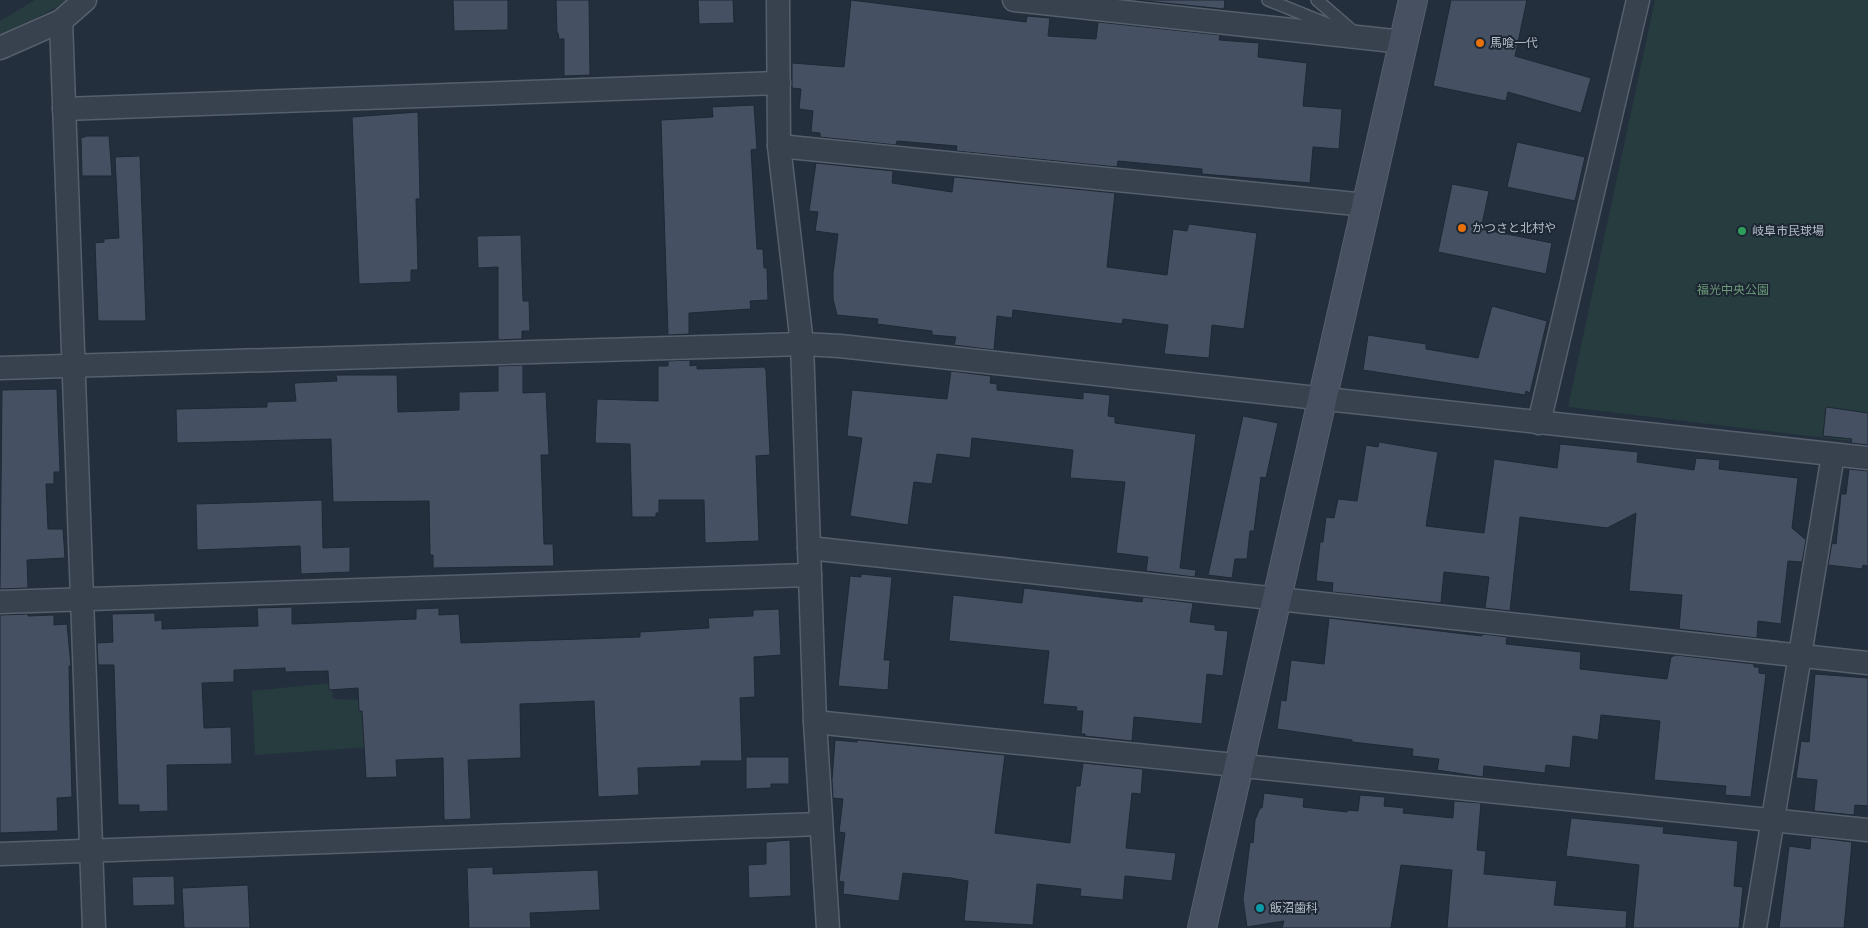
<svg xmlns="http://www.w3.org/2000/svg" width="1868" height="928" font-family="'Titillium Web','Noto Sans JP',sans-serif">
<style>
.green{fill:#263c3f}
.building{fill:#455162;stroke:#1f2835}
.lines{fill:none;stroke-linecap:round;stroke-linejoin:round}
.lane-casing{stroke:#565f6c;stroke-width:14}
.street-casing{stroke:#565f6c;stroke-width:25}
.secondary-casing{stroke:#565f6c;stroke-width:30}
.lane{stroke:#38414e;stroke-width:11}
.street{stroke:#38414e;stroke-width:22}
.secondary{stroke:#465061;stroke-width:28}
.food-dot{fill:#e8710a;stroke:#1d2633;stroke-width:2}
.leisure-dot{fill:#2e9e5b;stroke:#1d2633;stroke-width:2}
.culture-dot{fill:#0f9aa8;stroke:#1d2633;stroke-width:2}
.labels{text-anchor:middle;stroke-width:4;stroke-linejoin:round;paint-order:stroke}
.poi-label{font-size:12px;fill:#b4bcc9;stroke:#1d2633;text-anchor:start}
.park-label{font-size:12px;fill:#6b9a76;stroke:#1d2633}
</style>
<rect width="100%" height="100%" fill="#242f3e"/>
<!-- green -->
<g class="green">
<polygon points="35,0 71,0 0,36 0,21"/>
<polygon points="1655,0 1868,0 1868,443 1568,407"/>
<polygon points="331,683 333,699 368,700 370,747 255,755 252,691"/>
</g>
<!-- building -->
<g class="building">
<polygon points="453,0 508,0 508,30 454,31"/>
<polygon points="556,0 589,0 590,75 564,76 564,39 559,39 558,33 557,33"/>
<polygon points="698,0 733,0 734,23 699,24"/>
<polygon points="851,0 1026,22 1027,16 1050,18 1048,36 1096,39 1098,22 1220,35 1219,40 1259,43 1258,57 1307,63 1303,106 1342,109 1339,149 1313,147 1310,183 1202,174 1202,169 1118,161 1117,167 956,151 957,146 897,141 896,145 820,137 820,133 811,132 813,111 799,109 801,89 792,88 792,63 844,67"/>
<polygon points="1136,0 1225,0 1224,9"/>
<polygon points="1451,0 1527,0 1515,56 1591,78 1581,113 1508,92 1506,101 1433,86"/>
<polygon points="754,105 757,149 751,150 757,249 763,249 764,268 767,268 768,300 750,301 751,309 689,313 689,334 668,335 661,120 713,117 712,107"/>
<polygon points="418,112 420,199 416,199 418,270 411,270 411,282 359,284 352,117"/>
<polygon points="87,136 109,136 112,176 82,176 81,138"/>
<polygon points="1517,142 1585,157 1575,201 1507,187"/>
<polygon points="140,156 146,321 98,321 95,243 104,242 104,239 119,238 115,157"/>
<polygon points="816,163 893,171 892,183 952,192 954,177 1115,193 1107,267 1167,275 1173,229 1187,231 1189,224 1257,233 1244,329 1212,325 1209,358 1164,354 1168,325 1123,319 1122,324 1013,310 1012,318 997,316 994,350 954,345 956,337 932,335 932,331 877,324 878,319 837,315 833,299 833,274 838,234 815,231 818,212 809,211"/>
<polygon points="1452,184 1489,191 1481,229 1552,243 1546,274 1438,252"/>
<polygon points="521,235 523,301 529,301 530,331 522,331 522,339 498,340 498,267 478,268 477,236"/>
<polygon points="1492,306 1547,321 1530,393 1526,391 1525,395 1363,370 1368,335 1426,344 1426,349 1478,358"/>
<polygon points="690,360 690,366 697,365 697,369 764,367 766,370 770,455 756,456 759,541 705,543 704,500 659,500 659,513 656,513 656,517 632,517 630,444 595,443 597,399 658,401 658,366 668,366 668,361"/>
<polygon points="523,365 523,393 546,392 549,455 541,455 544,544 553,544 554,566 433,568 433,555 430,555 429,501 333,502 331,439 177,443 176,409 267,407 267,402 296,401 294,383 337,381 336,375 397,375 398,412 459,410 459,392 498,391 498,366"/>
<polygon points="951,371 991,376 990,383 997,384 997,390 1083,399 1083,392 1110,395 1108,416 1115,417 1115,423 1196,434 1180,568 1196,570 1195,577 1146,571 1148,557 1116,553 1125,482 1070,478 1073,450 972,438 970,458 937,454 932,484 914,482 908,525 850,516 862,438 847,436 852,390 947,399"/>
<polygon points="57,389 60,472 54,472 54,484 46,484 48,529 63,529 65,558 27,560 28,588 0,589 2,390"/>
<polygon points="1826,407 1868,413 1868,445 1851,443 1852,439 1823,436"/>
<polygon points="1243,416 1278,423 1266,478 1261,477 1254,531 1250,531 1247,559 1235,559 1232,578 1208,575"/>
<polygon points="1379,442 1438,452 1426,526 1484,533 1494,459 1557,468 1560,444 1638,452 1637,462 1694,470 1696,458 1720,460 1719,469 1798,478 1792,528 1806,540 1802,562 1788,561 1781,624 1758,621 1757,638 1679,629 1682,595 1629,591 1636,513 1607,528 1520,517 1510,611 1485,608 1489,577 1444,572 1441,603 1332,592 1333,583 1316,581 1320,542 1323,542 1326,517 1334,518 1338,499 1357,501 1366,445 1378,447"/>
<polygon points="1849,469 1868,471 1868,566 1863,565 1862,569 1828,565 1832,543 1836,544 1841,494 1846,494"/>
<polygon points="322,500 323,548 350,547 350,572 301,574 300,546 197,550 196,504"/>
<polygon points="861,574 892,577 884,660 890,660 888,690 838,686 850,576 861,577"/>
<polygon points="1024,588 1142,602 1143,597 1193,603 1190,622 1215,625 1215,630 1228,631 1223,676 1207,674 1202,724 1134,717 1132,741 1085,736 1085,734 1081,734 1083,711 1076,711 1077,707 1043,704 1049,651 949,641 953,595 1022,603"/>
<polygon points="292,607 292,624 416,619 416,609 439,608 439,615 459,614 461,643 640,637 640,632 709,628 708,618 753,616 753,610 779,609 781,655 754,657 755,697 740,698 742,761 701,761 701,766 638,768 639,795 598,797 594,701 520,704 521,758 468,760 471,819 444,820 443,758 396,760 397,777 366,778 362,711 359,711 358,688 329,690 328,671 285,672 285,668 234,670 234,682 202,683 204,728 231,727 232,764 167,765 168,811 139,812 139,805 118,805 114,665 98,665 97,643 113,642 112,614 155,613 155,621 162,620 162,629 258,626 257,608"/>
<polygon points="28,614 28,616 54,615 54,625 67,624 71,666 69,666 70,722 72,797 57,798 58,831 0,833 0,615"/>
<polygon points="1329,618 1482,636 1482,634 1507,637 1506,644 1581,652 1580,669 1667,679 1671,657 1676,655 1754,664 1754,667 1759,667 1759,673 1766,674 1751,797 1725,795 1726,786 1654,780 1660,721 1601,715 1598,740 1573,736 1570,768 1546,765 1545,773 1484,766 1483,777 1437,770 1439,759 1412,756 1413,749 1352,742 1352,740 1277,729 1281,700 1286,701 1291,660 1324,664"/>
<polygon points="1815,674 1868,678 1868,806 1855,805 1854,815 1814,811 1817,780 1796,778 1801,741 1809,742"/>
<polygon points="835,740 857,742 857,740 1005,755 995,833 1070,843 1076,786 1080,786 1083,763 1143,769 1141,794 1132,793 1126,848 1176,853 1172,881 1125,876 1123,900 1080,896 1081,889 1037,884 1033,925 964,921 968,881 951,878 903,873 899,901 843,894 844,882 839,881 845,833 839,832 843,799 833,798 832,780"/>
<polygon points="746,757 789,757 789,784 771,784 771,788 746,789"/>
<polygon points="1264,793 1304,798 1303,807 1347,812 1348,810 1358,811 1360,795 1385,797 1384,806 1404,808 1403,813 1453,818 1454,801 1481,803 1477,850 1486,851 1484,874 1557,881 1554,905 1627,911 1626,928 1447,928 1452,870 1401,865 1391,928 1282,928 1284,921 1247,927 1243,899 1250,842 1253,843 1255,820 1260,808 1262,808"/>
<polygon points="1571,818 1664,827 1663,833 1738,841 1734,886 1743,887 1739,928 1633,928 1639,865 1566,856"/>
<polygon points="1811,837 1852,842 1844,928 1779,928 1789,846 1810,849"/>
<polygon points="790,840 791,896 749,898 748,865 766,864 766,842"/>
<polygon points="493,867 493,874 598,870 600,910 530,913 531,928 469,928 467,868"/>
<polygon points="174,876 175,905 133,906 132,877"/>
<polygon points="248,885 250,928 184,928 182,888"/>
</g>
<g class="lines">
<!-- lane casing -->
<g class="lane-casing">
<g id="lane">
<polyline points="1268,0 1335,27"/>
<polyline points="1317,0 1355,33"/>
</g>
</g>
<!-- street casing -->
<g class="street-casing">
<g id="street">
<polyline points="778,0 779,146 802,344 815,722 828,928"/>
<polyline points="1014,0 1403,42"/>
<polyline points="61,21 94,928"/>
<polyline points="0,48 61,21 85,0"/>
<polyline points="64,109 779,83"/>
<polyline points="779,146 1366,205"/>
<polyline points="0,368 802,344 840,346 1868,458"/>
<polyline points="1539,423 1638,0"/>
<polyline points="809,548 1868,663"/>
<polyline points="0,602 810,575"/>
<polyline points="815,722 1868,830"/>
<polyline points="0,854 820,824"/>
<polyline points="1755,928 1833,455"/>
</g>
</g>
<!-- secondary casing -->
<g class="secondary-casing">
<polyline id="secondary" points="1202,928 1413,0"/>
</g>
<!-- lane -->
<use href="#lane" class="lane"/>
<!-- street -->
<use href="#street" class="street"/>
<!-- secondary -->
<use href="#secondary" class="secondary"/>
</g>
<!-- markers -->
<g class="food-dot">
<circle cx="1480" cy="43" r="5"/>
<circle cx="1462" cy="228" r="5"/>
</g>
<circle class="leisure-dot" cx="1742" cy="231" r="5"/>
<circle class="culture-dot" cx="1260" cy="908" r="5"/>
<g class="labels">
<!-- poi labels -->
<g class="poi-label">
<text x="1490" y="47">馬喰一代</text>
<text x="1472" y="232">かつさと北村や</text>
<text x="1752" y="235">岐阜市民球場</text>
<text x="1270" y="912">飯沼歯科</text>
</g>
<!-- park labels -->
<g class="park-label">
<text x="1733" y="294">福光中央公園</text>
</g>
</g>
</svg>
